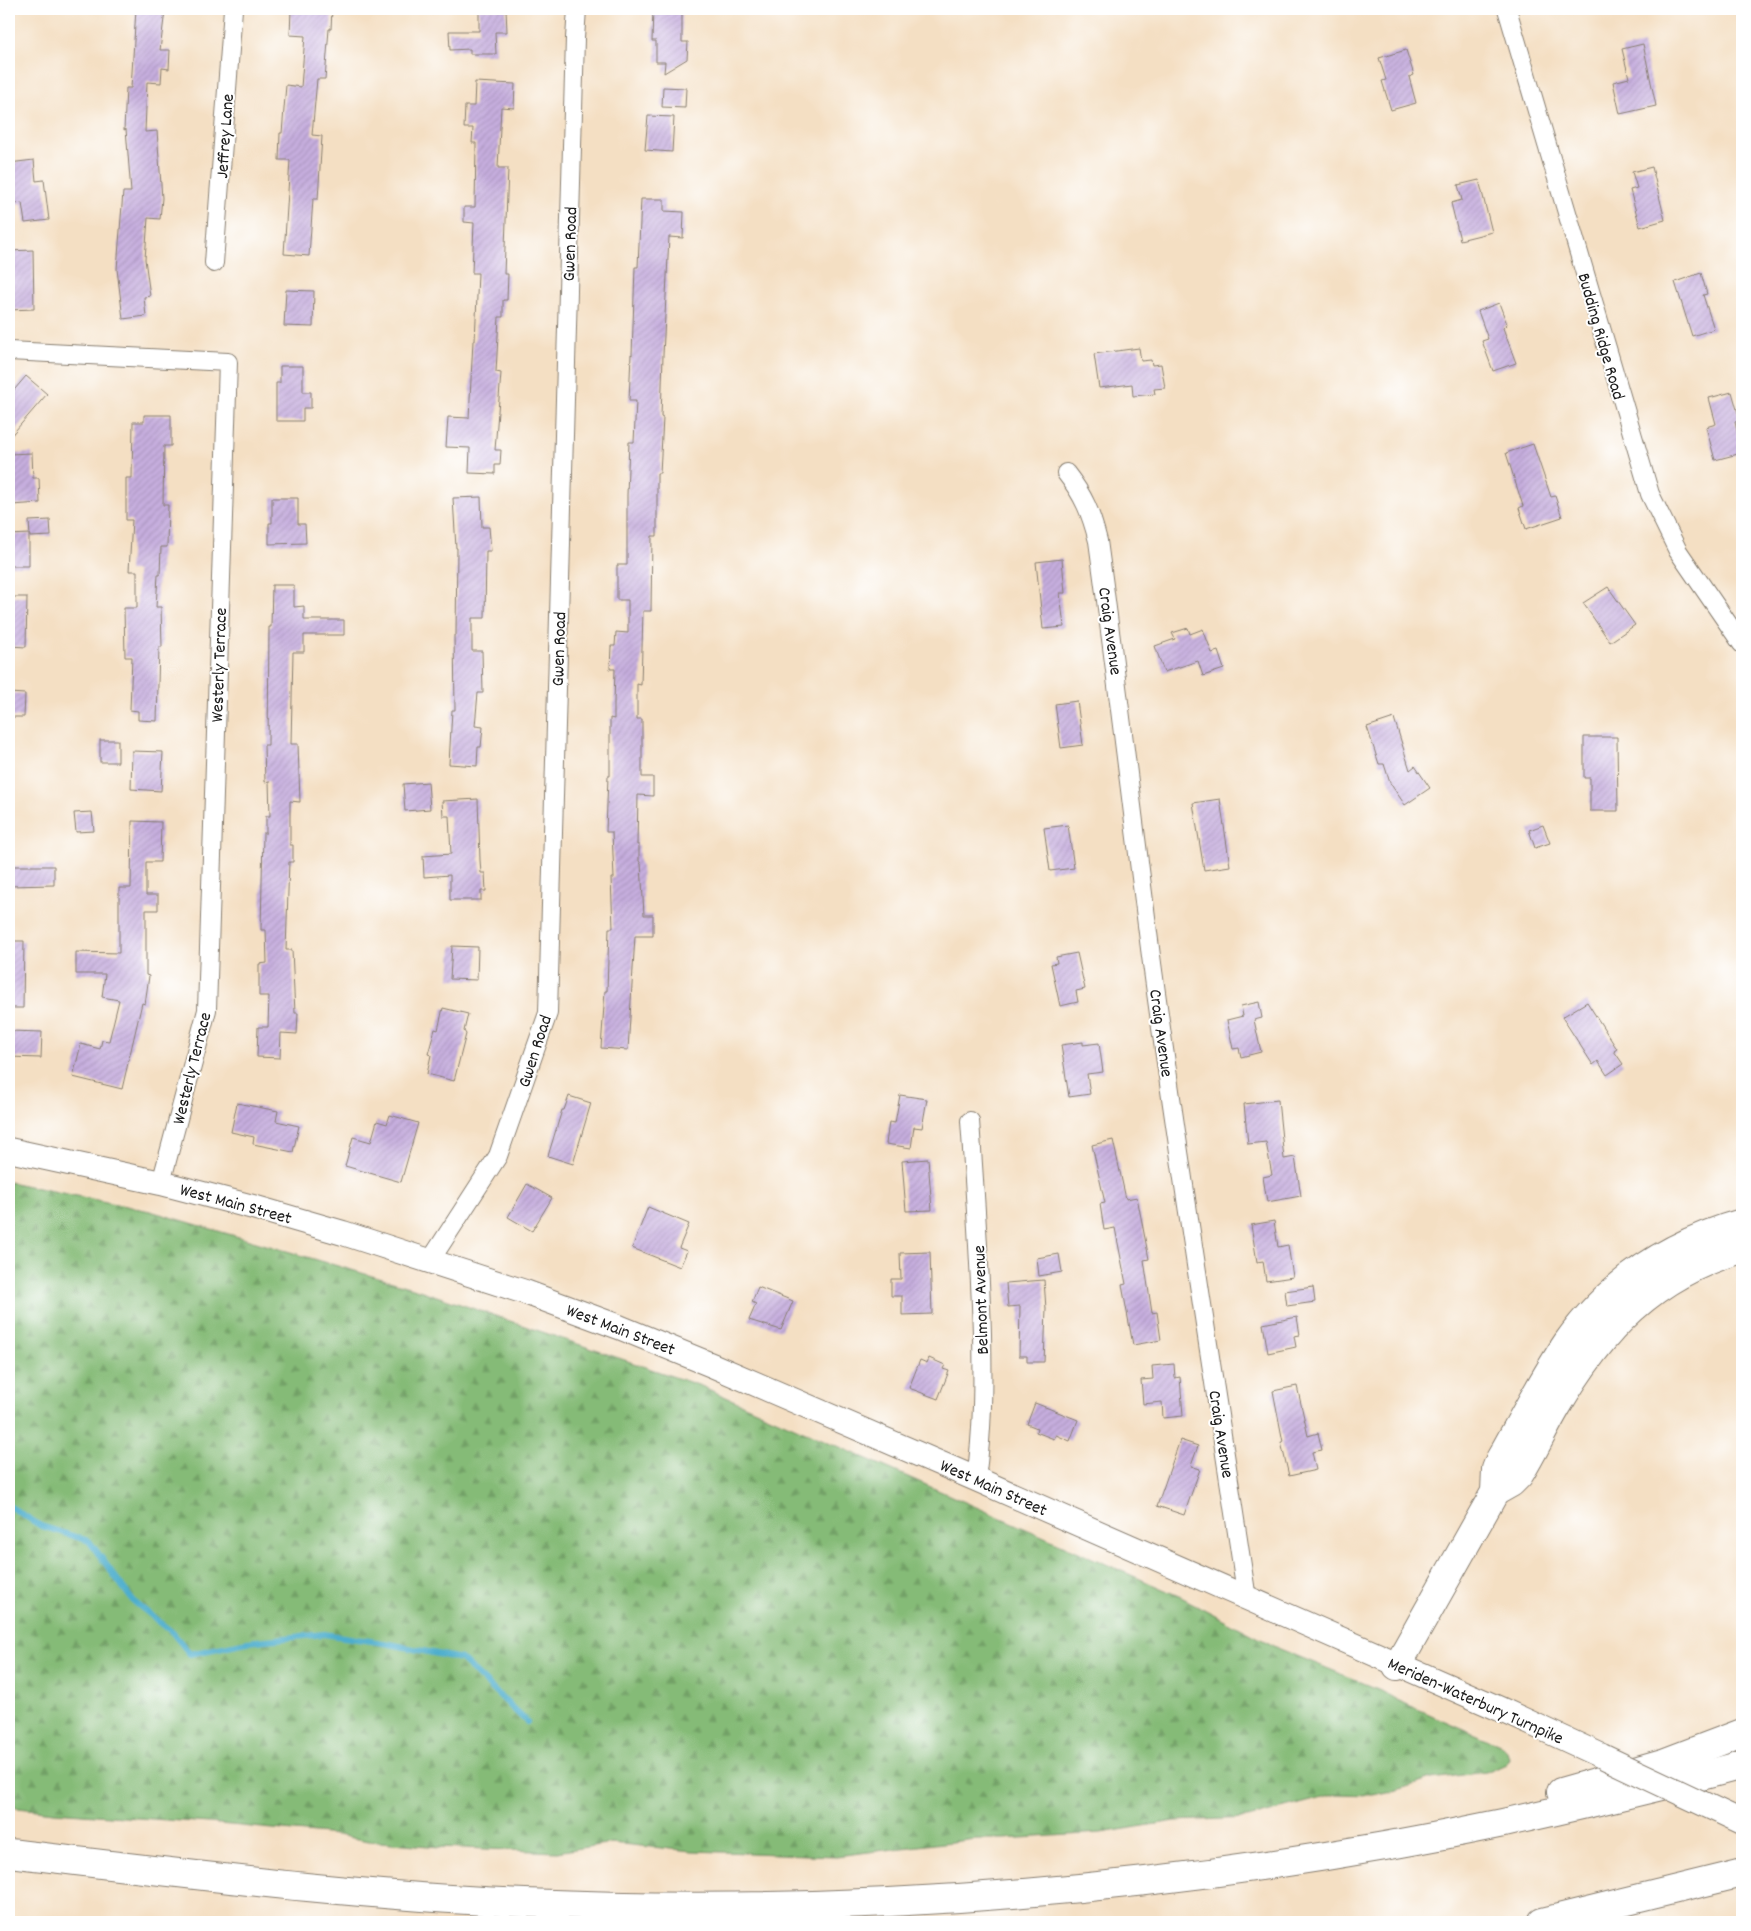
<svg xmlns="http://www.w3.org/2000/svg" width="1751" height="1931" font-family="Dekko,sans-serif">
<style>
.forest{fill:url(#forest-firs);stroke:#506c4a}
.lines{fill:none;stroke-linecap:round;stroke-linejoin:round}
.stream{stroke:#4eaecd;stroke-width:6}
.building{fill:url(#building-hatch)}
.minor-casing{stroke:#887e70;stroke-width:20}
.secondary-casing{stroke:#887e70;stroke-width:26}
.motorway-casing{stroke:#887e70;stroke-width:30}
.minor{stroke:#fff;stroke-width:18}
.secondary{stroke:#fff;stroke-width:24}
.motorway{stroke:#fff;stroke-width:28}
.secondary-bridge-casing{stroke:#887e70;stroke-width:26;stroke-linecap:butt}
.secondary-bridge{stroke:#fff;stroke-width:24}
.labels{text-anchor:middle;stroke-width:4;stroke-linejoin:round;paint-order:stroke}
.street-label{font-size:18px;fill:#1c1c1c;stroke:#fff}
</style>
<defs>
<pattern id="forest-firs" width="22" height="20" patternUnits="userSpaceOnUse" patternTransform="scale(1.25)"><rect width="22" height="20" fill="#85bb77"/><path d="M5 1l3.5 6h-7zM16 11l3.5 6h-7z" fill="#72a066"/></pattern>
<pattern id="building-hatch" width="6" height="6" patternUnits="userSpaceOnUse" patternTransform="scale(1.25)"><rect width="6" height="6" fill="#c6aede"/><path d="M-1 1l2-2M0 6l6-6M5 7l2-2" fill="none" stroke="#aa95be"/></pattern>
</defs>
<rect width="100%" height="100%" fill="#fff"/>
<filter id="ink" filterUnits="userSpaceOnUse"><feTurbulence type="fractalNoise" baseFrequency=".02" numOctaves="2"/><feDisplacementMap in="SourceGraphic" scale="10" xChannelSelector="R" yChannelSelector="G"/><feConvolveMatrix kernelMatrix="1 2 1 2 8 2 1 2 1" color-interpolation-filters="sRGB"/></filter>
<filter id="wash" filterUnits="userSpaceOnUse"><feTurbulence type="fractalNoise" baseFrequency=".0096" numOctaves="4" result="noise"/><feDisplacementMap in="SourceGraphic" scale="20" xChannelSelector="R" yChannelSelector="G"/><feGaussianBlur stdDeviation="1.12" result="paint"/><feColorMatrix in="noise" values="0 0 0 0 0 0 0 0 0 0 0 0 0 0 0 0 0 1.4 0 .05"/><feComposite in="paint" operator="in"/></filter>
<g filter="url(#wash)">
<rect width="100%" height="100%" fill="#f4dfc3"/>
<!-- forest -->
<polygon class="forest" points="9,1182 150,1211 413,1288 701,1386 1181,1597 1280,1649 1378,1689 1397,1700 1502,1746 1507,1751 1509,1758 1506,1763 1486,1772 1431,1779 1397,1790 1372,1795 1337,1794 1248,1818 1174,1821 1101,1833 1004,1839 976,1839 836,1856 692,1851 611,1843 557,1852 440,1847 369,1841 337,1835 209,1823 54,1812 9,1807"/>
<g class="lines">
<!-- stream -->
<polyline class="stream" points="9,1506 41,1526 89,1541 133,1601 172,1632 190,1654 247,1642 324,1634 390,1644 461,1659 527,1722"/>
</g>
<g id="blocks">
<!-- building -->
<g class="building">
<polygon points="136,9 157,9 165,11 160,50 170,50 169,69 162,68 161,83 147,82 145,132 157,131 162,198 160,219 148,218 145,259 150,296 144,297 146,316 123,319 117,269 123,192 131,192 126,129 124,130 126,88 131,88"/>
<polygon points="291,9 332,9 331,29 329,29 325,79 317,79 312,135 322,136 318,199 313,199 309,256 284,254 290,160 279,160 280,133 282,133 286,85 301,87 305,36 290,35"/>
<polygon points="479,9 506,9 507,32 495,32 496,54 470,54 470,49 450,50 449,31 479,31"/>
<polygon points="653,9 682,9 682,42 688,42 687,59 664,73 665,62 656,62 656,41 652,41"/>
<polygon points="1643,44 1656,106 1620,114 1613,82 1629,78 1622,49"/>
<polygon points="1406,50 1414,75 1409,77 1416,103 1391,110 1382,81 1386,80 1379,58"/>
<polygon points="475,82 515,84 514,108 501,107 498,168 508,168 504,274 508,274 507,300 503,300 503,317 499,317 496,372 501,373 495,450 501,450 500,465 495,465 495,474 469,473 470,448 446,447 448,417 469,418 473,341 475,341 478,273 472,273 474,223 464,222 464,207 475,207 476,143 472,143 473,128 464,128 465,106 474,106"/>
<polygon points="663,87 686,88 685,108 662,107"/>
<polygon points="648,116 674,117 672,152 645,150"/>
<polygon points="34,160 36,181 44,180 49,220 25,223 22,203 9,205 9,163"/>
<polygon points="1652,167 1665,220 1640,227 1630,190 1637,188 1632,172"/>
<polygon points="1479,180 1492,232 1460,240 1451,203 1462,200 1458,185"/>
<polygon points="641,199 664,199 664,211 684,212 683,238 669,237 663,355 661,417 663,418 660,473 657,473 657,536 652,536 651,611 643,611 641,685 637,684 637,719 642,719 642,777 653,777 653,796 638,795 637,845 639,845 639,861 641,864 644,915 653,915 653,936 635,936 628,1050 601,1048 605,991 607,991 609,928 613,928 611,878 614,878 612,832 606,832 608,776 610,776 610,718 614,719 614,703 615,669 610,669 611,646 615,646 616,632 628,633 628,600 617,600 617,565 627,565 627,495 629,442 634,442 636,401 629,401 631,354 632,355 635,267 638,267"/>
<polygon points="33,250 34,309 9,310 9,251"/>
<polygon points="1701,273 1707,294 1703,295 1714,329 1692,336 1675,282"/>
<polygon points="286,290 314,291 313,327 284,326"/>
<polygon points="1499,303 1507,324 1503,328 1516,363 1493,371 1482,341 1488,339 1478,311"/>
<polygon points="1139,348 1141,361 1151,360 1152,365 1161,364 1165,388 1154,389 1155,394 1133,396 1132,384 1099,388 1094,354"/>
<polygon points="280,366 303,366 303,392 311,392 311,408 303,408 303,421 276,421 276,383 280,383"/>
<polygon points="26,376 47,394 9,438 9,396"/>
<polygon points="1732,392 1740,420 1735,422 1742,453 1715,460 1706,427 1716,424 1709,398"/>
<polygon points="144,415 171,415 171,446 164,446 163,505 168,505 167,547 161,547 160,575 158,575 156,607 161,607 162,647 159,647 157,721 138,720 138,711 130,710 132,657 125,657 124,608 137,608 137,571 129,571 132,520 126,520 126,478 132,478 133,422 144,422"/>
<polygon points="1533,444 1551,497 1555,496 1562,517 1526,529 1519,508 1523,506 1506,453"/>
<polygon points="32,453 33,478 39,478 40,503 12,505 11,484 9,484 9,454"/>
<polygon points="481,497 482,527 489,527 491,551 486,551 485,618 472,618 472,651 482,651 483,693 478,693 475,726 483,727 481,747 478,747 477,766 449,764 452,710 455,710 454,635 456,635 457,548 456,548 453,498"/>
<polygon points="272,498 298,498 298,524 305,524 306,543 269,544 269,523 272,523"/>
<polygon points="50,520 51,536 30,537 29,521"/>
<polygon points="29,534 29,566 9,566 9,535"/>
<polygon points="1062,559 1065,593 1060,593 1064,627 1043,629 1036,562"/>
<polygon points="272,585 294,585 294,607 304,606 304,620 344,620 344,635 304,635 304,652 293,652 291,744 298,744 300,802 290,801 290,845 293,845 293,862 289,862 286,950 292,950 295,1013 298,1013 297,1034 281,1033 280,1058 257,1057 258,1027 268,1027 269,996 259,996 259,964 267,963 266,930 261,930 263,833 266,833 266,816 270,816 269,781 265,782 264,745 268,745 269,627 271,627"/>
<polygon points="1608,587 1635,625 1610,642 1583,603"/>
<polygon points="9,597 27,597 26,647 9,646"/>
<polygon points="1188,628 1190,634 1203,629 1212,653 1218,651 1224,669 1203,676 1198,661 1164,672 1155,646 1175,639 1172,633"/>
<polygon points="9,693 25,694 24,717 9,717"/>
<polygon points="1077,701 1083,745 1061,748 1055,704"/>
<polygon points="1394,718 1410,770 1415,766 1430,788 1405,805 1390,783 1384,764 1379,764 1367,727"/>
<polygon points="1584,737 1617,737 1618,811 1590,811 1590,778 1584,778"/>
<rect x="100" y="740" width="18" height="22"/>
<polygon points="132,751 163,752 161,791 131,789"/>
<polygon points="428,782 430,809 405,811 403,784"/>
<polygon points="478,799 480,860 481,873 485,873 486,891 481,891 481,900 450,900 450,875 424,877 423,856 451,854 449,816 443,816 442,801"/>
<polygon points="1220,799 1230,866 1204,870 1193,803"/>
<polygon points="92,812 94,831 76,832 74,813"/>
<polygon points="132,821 161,822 160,862 146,862 146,895 158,895 158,910 146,910 146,975 149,976 145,1004 142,1003 122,1089 73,1077 81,1044 100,1049 102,1040 109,1041 119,1000 102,997 105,974 76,974 76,952 119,953 119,888 131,888"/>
<polygon points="1068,825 1074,868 1050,871 1044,828"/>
<polygon points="1543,825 1550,843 1535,848 1529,830"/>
<polygon points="9,866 54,866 54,885 9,886"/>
<polygon points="9,941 24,941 23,1008 9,1008"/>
<polygon points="452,946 478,947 477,980 450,979"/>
<polygon points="1077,953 1085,989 1076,991 1078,1002 1060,1006 1051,964 1057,963 1056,957"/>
<polygon points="1259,1002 1262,1018 1254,1020 1261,1052 1241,1057 1239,1048 1233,1049 1227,1020 1243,1016 1241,1006"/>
<polygon points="1587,1002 1617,1049 1614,1051 1623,1064 1607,1075 1598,1061 1593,1065 1562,1017"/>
<polygon points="443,1008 468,1014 464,1031 466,1034 454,1081 427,1074 431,1055 428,1054 435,1029 438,1030"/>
<polygon points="9,1031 42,1032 41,1058 9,1057"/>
<polygon points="1083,1042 1083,1045 1099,1043 1103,1072 1087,1074 1090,1094 1069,1097 1061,1045"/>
<polygon points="900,1095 927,1099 922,1128 914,1127 911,1148 886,1144 889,1122 895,1123"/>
<polygon points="569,1096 591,1103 573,1164 548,1156 562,1110 564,1110"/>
<polygon points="1278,1100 1284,1159 1295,1157 1301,1196 1267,1202 1263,1177 1272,1175 1266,1142 1248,1144 1244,1104"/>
<polygon points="237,1103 278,1111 276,1121 299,1126 293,1152 253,1144 254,1137 231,1132"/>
<polygon points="390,1115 418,1123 401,1182 345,1166 353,1137 371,1142 377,1121 387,1124"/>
<polygon points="1113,1140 1126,1199 1137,1197 1149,1259 1144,1260 1152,1313 1157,1312 1161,1340 1133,1345 1122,1285 1126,1284 1115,1228 1104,1230 1100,1204 1105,1203 1092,1145"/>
<polygon points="928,1159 932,1210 906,1211 902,1161"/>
<polygon points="527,1184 552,1198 532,1231 508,1217"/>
<polygon points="648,1207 689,1224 679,1248 687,1251 680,1267 632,1248"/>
<polygon points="1274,1221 1278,1247 1288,1245 1293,1277 1266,1281 1263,1261 1257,1262 1251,1225"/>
<polygon points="930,1252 932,1314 902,1315 902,1296 891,1296 891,1279 901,1279 900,1253"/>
<polygon points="1059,1254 1062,1272 1039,1276 1037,1258"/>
<polygon points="1044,1280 1046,1309 1044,1362 1027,1362 1027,1356 1019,1356 1020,1306 1008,1307 1006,1283"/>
<polygon points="758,1287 793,1301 781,1330 749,1320 756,1304 752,1302"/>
<polygon points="1313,1287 1315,1302 1287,1306 1285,1291"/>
<polygon points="1297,1317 1300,1335 1294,1336 1296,1347 1268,1353 1263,1324"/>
<polygon points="929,1358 945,1365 943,1369 949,1371 938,1399 909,1388 920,1360 927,1363"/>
<polygon points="1174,1364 1175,1378 1180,1377 1183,1416 1163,1418 1162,1402 1143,1404 1141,1380 1153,1379 1152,1366"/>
<polygon points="1297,1386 1308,1436 1318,1433 1322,1450 1312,1452 1316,1470 1289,1476 1281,1442 1283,1442 1273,1391"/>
<polygon points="1035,1403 1078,1420 1070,1441 1056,1435 1054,1439 1036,1432 1037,1428 1027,1424"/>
<polygon points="1180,1440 1198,1446 1191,1466 1200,1469 1184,1515 1157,1506"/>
</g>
</g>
</g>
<g filter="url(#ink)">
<use href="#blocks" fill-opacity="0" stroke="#887e70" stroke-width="1"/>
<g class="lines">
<!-- minor casing -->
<g class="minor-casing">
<g id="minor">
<polyline points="1507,9 1650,494 1678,551 1742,644"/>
<polyline points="214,263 233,9"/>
<polyline points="9,351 228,362 207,1010 161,1183"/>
<path d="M1066,473C1084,496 1091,513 1098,541C1117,679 1133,818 1151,956C1180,1171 1215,1385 1247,1599"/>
<path d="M970,1121C975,1192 980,1263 982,1334C983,1385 983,1428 976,1479"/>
<polyline points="430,1261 498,1156 548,1013 575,38 577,9"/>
</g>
</g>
<!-- secondary casing -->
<g class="secondary-casing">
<polyline id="secondary" points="9,1150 161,1183 253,1207 343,1233 525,1292 619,1327 714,1366 976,1479 1500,1709 1602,1756"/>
</g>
<!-- motorway casing -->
<g class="motorway-casing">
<g id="motorway">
<path d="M1495,1492L1511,1483L1519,1475C1533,1453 1543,1430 1556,1408C1601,1330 1653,1274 1742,1249"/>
<path d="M1397,1666L1495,1492L1496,1469L1500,1459C1522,1420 1542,1380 1567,1343C1610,1282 1671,1243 1742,1223"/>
<polyline points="1561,1792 1663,1763 1742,1733"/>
<path d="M9,1853C180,1873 352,1896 525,1903C855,1917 1180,1891 1503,1823C1583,1805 1663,1787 1742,1765"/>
<polyline points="1542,1922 1742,1873"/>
</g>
</g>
<!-- minor -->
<use href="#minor" class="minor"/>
<!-- secondary -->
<use href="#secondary" class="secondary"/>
<!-- motorway -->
<use href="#motorway" class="motorway"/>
<!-- secondary-bridge casing -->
<g class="secondary-bridge-casing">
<polyline id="secondary-bridge" points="1602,1756 1742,1822"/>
</g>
<!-- secondary-bridge -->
<use href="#secondary-bridge" class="secondary-bridge"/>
</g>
</g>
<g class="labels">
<!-- street labels -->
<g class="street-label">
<text transform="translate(224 136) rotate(-86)" y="6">Jeffrey Lane</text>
<text transform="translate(569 244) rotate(-88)" y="6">Gwen Road</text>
<text transform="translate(1602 336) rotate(74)" y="6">Budding Ridge Road</text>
<text transform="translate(1111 631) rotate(82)" y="6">Craig Avenue</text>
<text transform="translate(558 649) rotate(-88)" y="6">Gwen Road</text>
<text transform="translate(218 665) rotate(-88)" y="6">Westerly Terrace</text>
<text transform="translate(1162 1033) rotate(82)" y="6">Craig Avenue</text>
<text transform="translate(534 1051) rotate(-72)" y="6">Gwen Road</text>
<text transform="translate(191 1068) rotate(-76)" y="6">Westerly Terrace</text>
<text transform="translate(236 1203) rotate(15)" y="6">West Main Street</text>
<text transform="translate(980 1300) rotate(-92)" y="6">Belmont Avenue</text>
<text transform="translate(621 1329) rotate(21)" y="6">West Main Street</text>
<text transform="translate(1222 1434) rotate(81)" y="6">Craig Avenue</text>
<text transform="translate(994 1487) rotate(24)" y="6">West Main Street</text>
<text transform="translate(1476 1700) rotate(24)" y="6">Meriden-Waterbury Turnpike</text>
</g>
</g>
<!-- margin -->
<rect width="1751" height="1931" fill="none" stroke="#fff" stroke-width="30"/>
</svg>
